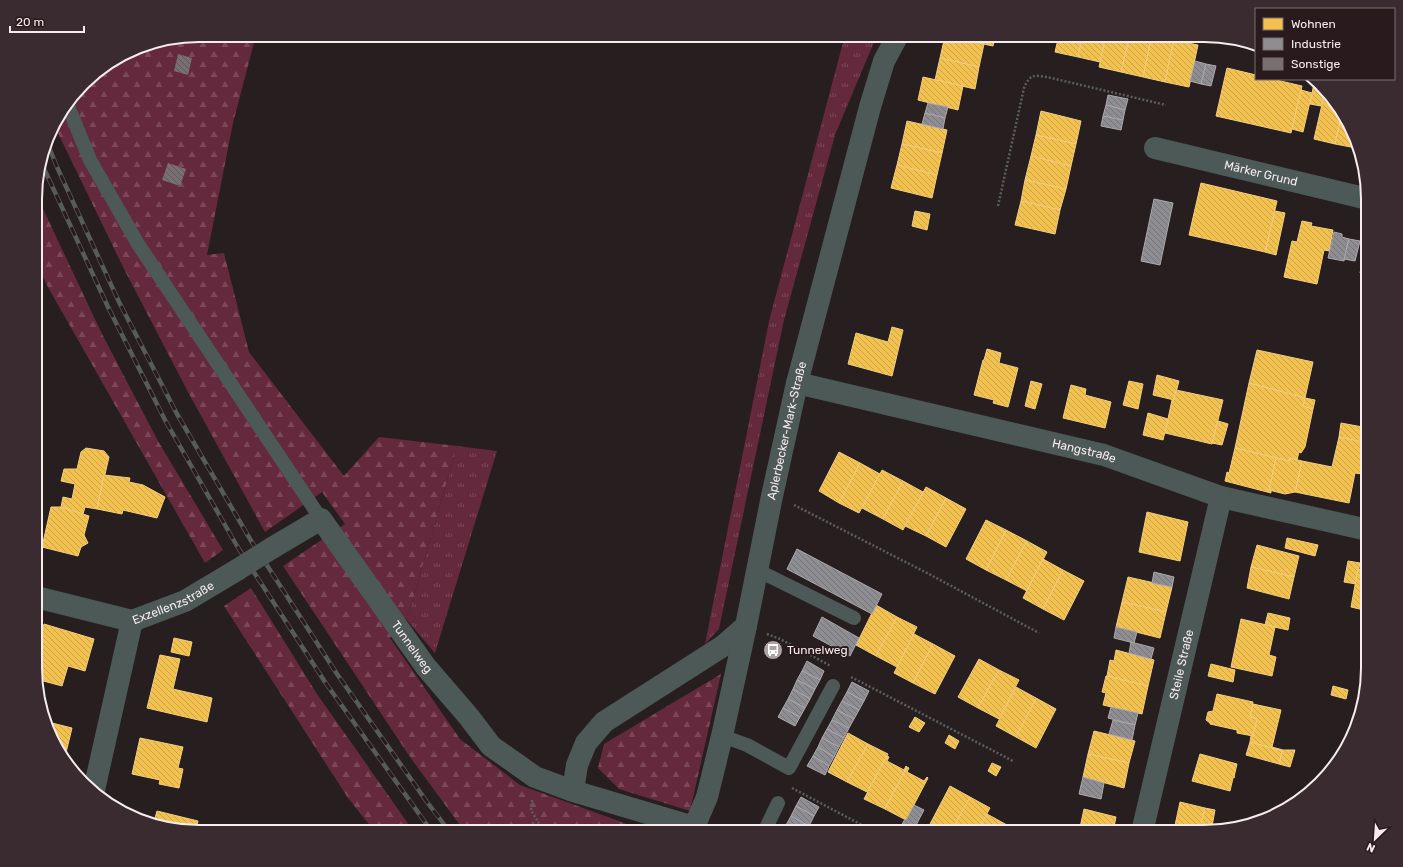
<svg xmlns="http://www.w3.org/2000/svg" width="1403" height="867" font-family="Rubik,sans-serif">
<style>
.grass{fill:url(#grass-tufts)}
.forest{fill:url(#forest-firs)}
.homes{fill:url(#homes-back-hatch);stroke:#f3ce7e}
.industry{fill:url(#industry-back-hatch);stroke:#aca9ad}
.building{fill:url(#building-back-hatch)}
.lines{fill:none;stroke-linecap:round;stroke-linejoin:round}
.path{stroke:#5a5f5f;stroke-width:2.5;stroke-dasharray:2 2;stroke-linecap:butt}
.lane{stroke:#4c5957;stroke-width:14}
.street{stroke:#4c5957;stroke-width:22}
.rail-casing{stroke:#585b5b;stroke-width:4.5}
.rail{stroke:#291a1e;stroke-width:3;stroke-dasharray:9;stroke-linecap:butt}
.street-bridge{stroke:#4c5957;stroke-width:22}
.labels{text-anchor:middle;stroke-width:4;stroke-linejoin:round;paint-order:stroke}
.street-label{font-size:12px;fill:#f6ebed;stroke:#291a1e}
.poi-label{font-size:12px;fill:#f6ebed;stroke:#291a1e;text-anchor:start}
.rim{fill:none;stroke:#f6ebed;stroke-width:2}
</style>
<defs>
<pattern id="grass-tufts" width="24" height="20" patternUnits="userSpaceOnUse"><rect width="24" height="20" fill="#65293d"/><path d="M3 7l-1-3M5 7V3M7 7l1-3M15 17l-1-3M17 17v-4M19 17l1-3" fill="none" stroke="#7c4859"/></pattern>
<pattern id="forest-firs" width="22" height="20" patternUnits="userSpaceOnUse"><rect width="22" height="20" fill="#65293d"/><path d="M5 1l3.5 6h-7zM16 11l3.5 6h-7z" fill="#7c4859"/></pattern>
<pattern id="homes-back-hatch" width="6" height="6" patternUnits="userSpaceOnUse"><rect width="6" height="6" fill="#f2c14e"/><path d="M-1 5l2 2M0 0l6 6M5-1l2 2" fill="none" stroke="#c8a24c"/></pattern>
<pattern id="industry-back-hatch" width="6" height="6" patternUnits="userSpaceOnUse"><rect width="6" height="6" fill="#8d8d92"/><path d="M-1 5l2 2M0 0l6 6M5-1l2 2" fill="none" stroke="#767478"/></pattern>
<pattern id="building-back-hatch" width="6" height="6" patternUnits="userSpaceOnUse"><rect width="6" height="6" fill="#776f71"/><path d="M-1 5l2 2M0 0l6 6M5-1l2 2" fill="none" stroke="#605a5c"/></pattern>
</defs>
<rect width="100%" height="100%" fill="#261e1f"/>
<!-- grass -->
<g class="grass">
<polygon points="845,35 877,35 835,135 784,320 719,629 705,644 769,321"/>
<polygon points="457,446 497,451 435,653 405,618 409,613"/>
</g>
<!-- forest -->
<g class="forest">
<polygon points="199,35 256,35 233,123 207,255 224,253 249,352 344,476 379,437 457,446 409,613 390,638 460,739 520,785 649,832 465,832 410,757 283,566 345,524 322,492 265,532 188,392 123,267 56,129 50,131 52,126 91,76 136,47"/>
<polygon points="36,194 102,334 158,441 223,550 205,563 49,289 36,263"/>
<polygon points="251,588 317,694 414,832 375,832 348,798 224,606"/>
<polygon points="721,674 690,811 619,789 598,768 604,744"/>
</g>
<!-- homes -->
<g class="homes">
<polygon points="954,35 996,35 993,46 954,38"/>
<polygon points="1059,35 1083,35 1078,57 1055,52"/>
<polygon points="1083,35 1106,35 1100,62 1078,57"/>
<polygon points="1106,35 1130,35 1121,72 1099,67"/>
<polygon points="1130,35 1152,35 1143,77 1121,72"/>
<polygon points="1152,35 1174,40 1165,82 1143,77"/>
<polygon points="945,36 984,44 979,67 940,58"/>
<polygon points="1174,40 1198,45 1189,87 1165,82"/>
<polygon points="940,58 979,67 975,89 935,80"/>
<polygon points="1227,68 1256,75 1256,79 1272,79 1302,86 1291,133 1216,116"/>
<polygon points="923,77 963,86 958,110 918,100"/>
<polygon points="1314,83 1324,94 1321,106 1310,104"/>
<polygon points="1301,90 1312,93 1303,132 1292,129"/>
<polygon points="1324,96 1327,97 1342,113 1335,144 1314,139"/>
<polygon points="1041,111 1081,121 1076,144 1036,135"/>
<polygon points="1342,113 1346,117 1356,148 1335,144"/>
<polygon points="907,121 947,130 942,153 902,144"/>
<polygon points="1036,135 1076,144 1071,166 1031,156"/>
<polygon points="902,144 942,153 937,175 897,165"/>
<polygon points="1031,156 1071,166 1066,189 1025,180"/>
<polygon points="897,165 937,175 932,198 891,188"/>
<polygon points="1025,180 1066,189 1060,210 1021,201"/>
<polygon points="1201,183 1277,201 1265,252 1189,235"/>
<polygon points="1021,201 1060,210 1055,234 1015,225"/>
<polygon points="915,211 930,214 927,230 912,226"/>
<polygon points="1275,211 1285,213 1276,255 1265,252"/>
<polygon points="1302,221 1312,223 1311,226 1333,230 1329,251 1324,250 1317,284 1284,277 1292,241 1297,242"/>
<polygon points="1368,240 1368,275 1360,273"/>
<polygon points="892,327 903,330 892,376 848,364 856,333 888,342"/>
<polygon points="987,349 1001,353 999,363 1018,368 1008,407 993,403 994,400 974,395 983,360 984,360"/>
<polygon points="1257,350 1313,362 1305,398 1249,383"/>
<polygon points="1157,375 1179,381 1174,400 1153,395"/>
<polygon points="1031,381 1042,384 1035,409 1025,406"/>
<polygon points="1129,381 1143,384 1138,409 1123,405"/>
<polygon points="1249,383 1305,398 1303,406 1313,409 1305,447 1301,453 1299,452 1297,460 1290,458 1290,461 1235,448"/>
<polygon points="1071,385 1086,389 1085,395 1111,402 1105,428 1063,418"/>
<polygon points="1176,390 1223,400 1212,444 1165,433 1172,400 1174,400"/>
<polygon points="1305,398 1315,400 1313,409 1303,406"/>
<polygon points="1148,413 1168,419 1163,440 1143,435"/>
<polygon points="1218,421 1228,424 1222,445 1212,443"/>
<polygon points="1341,423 1368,428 1368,443 1339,437"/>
<polygon points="1339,437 1368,443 1362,474 1355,473 1349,503 1295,492 1302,461 1332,467"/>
<polygon points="86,448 104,451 109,457 97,509 85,507 83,514 61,507 63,497 72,499 75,484 61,481 64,469 77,469 81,452"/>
<polygon points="1235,448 1276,458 1269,490 1271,491 1271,493 1225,481 1227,472 1229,473"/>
<polygon points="839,452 860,463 839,503 819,491"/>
<polygon points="1276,458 1290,461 1290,458 1302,461 1295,492 1285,494 1269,490"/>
<polygon points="860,463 880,474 859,513 839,503"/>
<polygon points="882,470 903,481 883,519 862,508"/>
<polygon points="104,475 130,478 129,482 143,485 165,497 157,518 123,510 122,514 97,509"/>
<polygon points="903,481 923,492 903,530 883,519"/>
<polygon points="926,487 946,498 926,536 905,526"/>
<polygon points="946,498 966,509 946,547 926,536"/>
<polygon points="51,507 61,507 89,516 84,535 88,543 81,547 78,556 42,547"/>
<polygon points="1147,512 1188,522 1180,561 1139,552"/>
<polygon points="986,520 1006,530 986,570 966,559"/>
<polygon points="1006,530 1027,541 1006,580 986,570"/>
<polygon points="1287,538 1318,545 1315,556 1285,548"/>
<polygon points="1027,541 1047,552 1027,591 1006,580"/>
<polygon points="1257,545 1299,556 1294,577 1251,567"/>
<polygon points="1043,559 1063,570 1043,609 1023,598"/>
<polygon points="1348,561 1360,563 1356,584 1344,582"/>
<polygon points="1251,567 1294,577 1289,599 1247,588"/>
<polygon points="1358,569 1368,571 1368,611 1351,607"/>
<polygon points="1063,570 1084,581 1064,620 1043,609"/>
<polygon points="1128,577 1172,587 1166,612 1122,602"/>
<polygon points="1122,602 1166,612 1160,638 1116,627"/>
<polygon points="876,605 897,617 876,656 856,645"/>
<polygon points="1268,613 1290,618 1288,630 1265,625"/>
<polygon points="897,617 917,627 897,667 876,656"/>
<polygon points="1241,619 1275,627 1269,655 1276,657 1272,676 1231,667"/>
<polygon points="44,624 94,639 85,671 68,666 62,686 36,679 36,651"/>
<polygon points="914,634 933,644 913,683 894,673"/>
<polygon points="174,638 192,642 189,656 171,652"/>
<polygon points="933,644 955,656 935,694 913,683"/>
<polygon points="1116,650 1154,660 1148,686 1107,676 1110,660 1114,661"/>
<polygon points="160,655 180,659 173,689 212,698 207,722 147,708"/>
<polygon points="979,659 999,670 978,708 958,697"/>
<polygon points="1211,664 1235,670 1233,682 1208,676"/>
<polygon points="999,670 1019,680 999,719 978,708"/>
<polygon points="1106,676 1148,686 1142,714 1103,705 1106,693 1102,692"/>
<polygon points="1333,686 1348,690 1346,699 1331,695"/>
<polygon points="1016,687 1036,698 1016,737 996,726"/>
<polygon points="1217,694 1253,702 1250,717 1257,719 1253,736 1237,733 1237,730 1210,724 1210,723 1206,720 1208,712 1213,711"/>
<polygon points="1036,698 1056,709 1036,748 1016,737"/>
<polygon points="1253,704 1281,710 1272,747 1283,750 1295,750 1290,767 1279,764 1282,751 1250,742 1251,736 1253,736 1257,719 1250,717"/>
<polygon points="915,717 925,723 919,732 909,727"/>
<polygon points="48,722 72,728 64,761 62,759"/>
<polygon points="1094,731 1135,741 1129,763 1088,754"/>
<polygon points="848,733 868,744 847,782 828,772"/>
<polygon points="949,735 959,741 955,749 945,743"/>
<polygon points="140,738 183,747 178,768 183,769 179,788 159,784 160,780 132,774"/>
<polygon points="1250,742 1282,751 1279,764 1246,755"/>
<polygon points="868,744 888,754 867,792 847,782"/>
<polygon points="1088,754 1129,763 1124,788 1083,777"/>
<polygon points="1200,754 1237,764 1234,777 1235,777 1233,778 1230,791 1192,781"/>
<polygon points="887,756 889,757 887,761 904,770 906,766 907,767 885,809 864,799"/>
<polygon points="992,763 1001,767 996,776 988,771"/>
<polygon points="907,767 909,768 907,772 924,781 927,777 928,778 906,820 885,809"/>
<polygon points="950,786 970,797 951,832 944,832 930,824"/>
<polygon points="970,797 990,808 977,832 951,832"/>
<polygon points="1180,802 1205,808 1199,832 1174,830"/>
<polygon points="1205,808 1215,810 1211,832 1199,832"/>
<polygon points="1084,809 1116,817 1113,832 1079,832"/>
<polygon points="157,811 198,821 196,832 153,825"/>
<polygon points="987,814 1007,825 1004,832 977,832"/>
<polygon points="1007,825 1019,832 1004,832"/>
</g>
<!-- industry -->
<g class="industry">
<polygon points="1195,61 1206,64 1201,84 1190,81"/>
<polygon points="1206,64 1216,66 1211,86 1201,84"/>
<polygon points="1108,95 1128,99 1125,110 1106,105"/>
<polygon points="928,103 948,107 945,118 925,113"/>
<polygon points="1106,105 1125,110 1123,120 1103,116"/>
<polygon points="925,113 945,118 943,129 922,124"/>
<polygon points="1103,116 1123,120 1121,130 1101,126"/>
<polygon points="1154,199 1173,203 1160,265 1141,261"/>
<polygon points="1334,232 1342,234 1342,237 1349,239 1344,261 1328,258"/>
<polygon points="1349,239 1360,241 1355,261 1344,259"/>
<polygon points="797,549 882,594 872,614 787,569"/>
<polygon points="1154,572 1174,577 1172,587 1152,583"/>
<polygon points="822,617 859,638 850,656 813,636"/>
<polygon points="1116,627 1137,632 1134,643 1114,638"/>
<polygon points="1131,642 1154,648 1151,659 1129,653"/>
<polygon points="807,661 824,671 820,680 802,671"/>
<polygon points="802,671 820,680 815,689 797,680"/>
<polygon points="797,680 815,689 810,699 793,689"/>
<polygon points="852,682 869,691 864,701 847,692"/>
<polygon points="793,689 810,699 805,708 788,699"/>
<polygon points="847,692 864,701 859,710 842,701"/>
<polygon points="788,699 805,708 800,717 783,708"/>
<polygon points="842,701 859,710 854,719 837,710"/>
<polygon points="1111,707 1138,713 1135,725 1108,718"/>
<polygon points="783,708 800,717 795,726 778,717"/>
<polygon points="837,710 854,719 849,728 832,720"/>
<polygon points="832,720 849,728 844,738 827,729"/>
<polygon points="1113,720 1135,725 1132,740 1109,734"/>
<polygon points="827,729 844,738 839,747 822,738"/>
<polygon points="822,738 839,747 834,757 818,747"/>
<polygon points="818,747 834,757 829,766 813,756"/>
<polygon points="813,756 829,766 825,775 807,766"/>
<polygon points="1083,777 1104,783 1101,799 1079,794"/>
<polygon points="801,797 819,807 814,816 796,806"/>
<polygon points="914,805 924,810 913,831 901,826 905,819 906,820"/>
<polygon points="796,806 814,816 809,826 791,816"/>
<polygon points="791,816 809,826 806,832 798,832 786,825"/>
<polygon points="786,825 798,832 783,832"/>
</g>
<!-- building -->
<g class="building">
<polygon points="178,54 192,58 188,75 174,71"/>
<polygon points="168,163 186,169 180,186 162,180"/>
</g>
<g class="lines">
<!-- path -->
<g class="path">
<path d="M998,206L1024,88C1030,74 1033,75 1047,77L1166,105"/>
<polyline points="794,505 929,574 1039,633"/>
<polyline points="767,634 780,639 831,666"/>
<polyline points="851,677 1013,761"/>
<polyline points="792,788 875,832"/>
<polyline points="532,800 531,810 544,832"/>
</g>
<!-- lane -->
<g class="lane">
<polyline points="68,106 90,160 138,244 321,519"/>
<polyline points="757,570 854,618"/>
<polyline points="722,736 747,745 789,768 833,686"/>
<polyline points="764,832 778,803"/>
</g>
<!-- street -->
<g class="street">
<path id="s1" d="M1155,148L1368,199"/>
<path id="s2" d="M797,383L1104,455L1221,497L1368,530"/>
<path id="s3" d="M272,548L321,519L426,667L469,717L491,746L535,777L573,791L694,827"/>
<polyline points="36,597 132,621"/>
<path id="s4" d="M132,621L185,601L237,570"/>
<polyline points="94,790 132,621"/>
<polyline points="573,791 577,765 586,743 604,722 723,646 746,626"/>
<path id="s5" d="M692,832L707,797L722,736L746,626L772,496L797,383L870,107L884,61L898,35"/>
<path id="s6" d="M1142,832L1221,497"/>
</g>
<!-- rail casing -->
<g class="rail-casing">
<g id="rail">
<polyline points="47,142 57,167 119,302 177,414 250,539 337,674 427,802 450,832"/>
<polyline points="41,162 108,307 165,420 237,546 325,682 432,832"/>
</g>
</g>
<!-- rail -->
<use href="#rail" class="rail"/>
<!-- street-bridge -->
<polyline class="street-bridge" points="237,570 272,548"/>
</g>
<!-- icons -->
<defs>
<g id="bus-disc" transform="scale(1)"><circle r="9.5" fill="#ada3a5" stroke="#291a1e"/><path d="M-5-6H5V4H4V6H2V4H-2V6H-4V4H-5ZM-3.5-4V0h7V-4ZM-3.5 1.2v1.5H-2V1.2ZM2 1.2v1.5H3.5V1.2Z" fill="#fff"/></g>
</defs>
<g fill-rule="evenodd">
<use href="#bus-disc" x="773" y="650"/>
</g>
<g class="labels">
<!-- street labels -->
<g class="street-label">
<text dy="4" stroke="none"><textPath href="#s1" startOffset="109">Märker Grund</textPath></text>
<text dy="4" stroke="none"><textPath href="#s5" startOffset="413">Aplerbecker-Mark-Straße</textPath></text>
<text dy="4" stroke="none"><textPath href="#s2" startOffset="295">Hangstraße</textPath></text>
<text dy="4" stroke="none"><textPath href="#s4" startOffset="45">Exzellenzstraße</textPath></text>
<text dy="4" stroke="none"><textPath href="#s3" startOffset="214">Tunnelweg</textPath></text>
<text dy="4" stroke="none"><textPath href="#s6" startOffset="172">Steile Straße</textPath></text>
</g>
<!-- poi labels -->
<g class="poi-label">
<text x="787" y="654">Tunnelweg</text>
</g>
</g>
<!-- crop -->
<path d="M0 0H1403V867H0ZM199 42H1204A157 157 0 0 1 1361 199V668A157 157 0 0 1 1204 825H199A157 157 0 0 1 42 668V199A157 157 0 0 1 199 42Z" fill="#392b2f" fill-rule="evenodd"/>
<path class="rim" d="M199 42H1204A157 157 0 0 1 1361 199V668A157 157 0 0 1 1204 825H199A157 157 0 0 1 42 668V199A157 157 0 0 1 199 42Z"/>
<!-- legend -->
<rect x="1255" y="8" width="140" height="72" fill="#291a1e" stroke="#7b6e71"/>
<rect x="1263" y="18" width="20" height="12" fill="#f2c14e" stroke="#7b6e71"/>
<text x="1291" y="28" font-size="12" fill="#f6ebed">Wohnen</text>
<rect x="1263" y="38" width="20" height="12" fill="#8d8d92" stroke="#7b6e71"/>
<text x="1291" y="48" font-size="12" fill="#f6ebed">Industrie</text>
<rect x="1263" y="58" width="20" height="12" fill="#776f71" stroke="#7b6e71"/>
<text x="1291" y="68" font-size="12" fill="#f6ebed">Sonstige</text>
<!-- north arrow -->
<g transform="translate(1375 839) rotate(205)" stroke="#291a1e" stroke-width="3" paint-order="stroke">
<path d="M0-3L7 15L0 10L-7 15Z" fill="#f6ebed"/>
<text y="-6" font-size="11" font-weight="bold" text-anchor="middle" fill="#f6ebed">N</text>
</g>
<!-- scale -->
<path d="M10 26v6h74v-6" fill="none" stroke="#f6ebed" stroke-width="2"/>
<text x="16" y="26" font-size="12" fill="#f6ebed" stroke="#291a1e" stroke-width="3" paint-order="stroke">20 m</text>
</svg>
